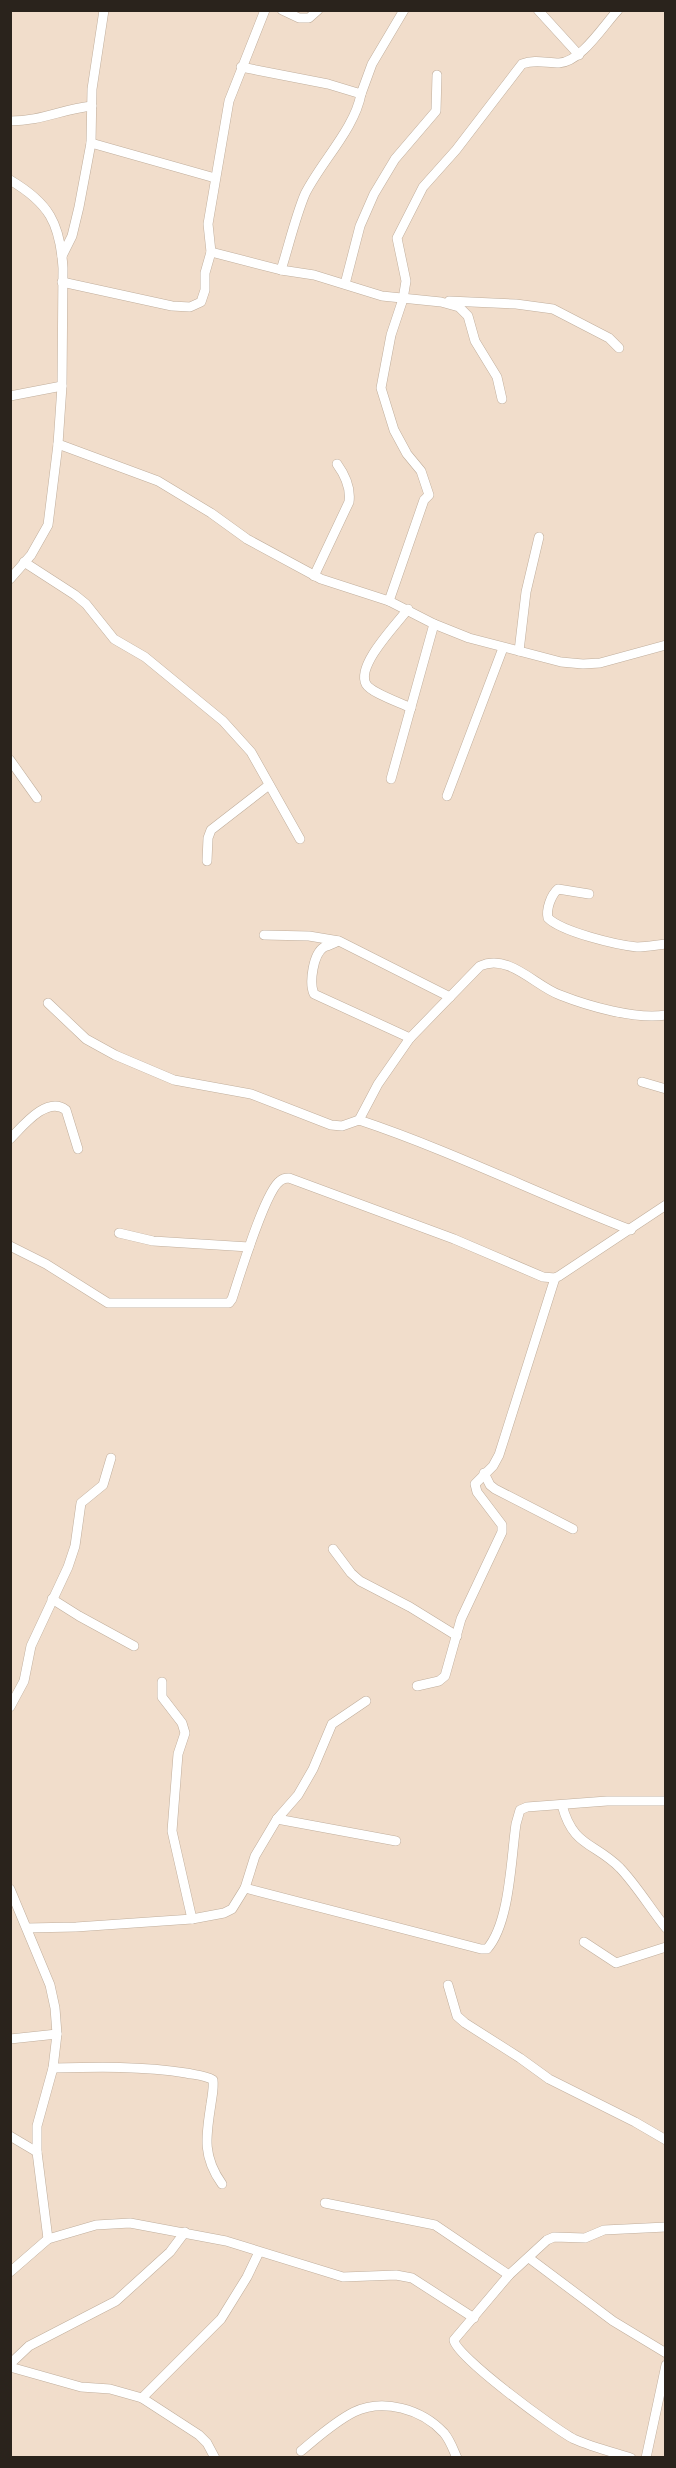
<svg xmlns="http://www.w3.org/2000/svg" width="676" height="2468" font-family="'Archivo Narrow',sans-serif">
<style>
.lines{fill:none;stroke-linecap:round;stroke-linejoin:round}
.street-casing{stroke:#c0ae9c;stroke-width:10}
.street{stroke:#fff;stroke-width:9}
</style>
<rect width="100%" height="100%" fill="#f1ddcb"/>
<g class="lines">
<!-- street casing -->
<g class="street-casing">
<g id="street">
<polyline points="282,10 299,18 309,18 318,10"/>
<polyline points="538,10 579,55"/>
<polyline points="241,67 328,84 361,94 372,64 404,10"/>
<path d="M10,121C42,121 62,109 92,106"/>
<polyline points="91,143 215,178"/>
<path d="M10,180C49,203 60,223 63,268L62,386L58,444L48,525L31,555L10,579"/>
<polyline points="211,252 281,270 314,275 382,296 441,302 459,307 468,316 475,341 497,377 502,399"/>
<polyline points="62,256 72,236 79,207 91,143 92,89 104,10"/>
<path d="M281,270C289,245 295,218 305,194C321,162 355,128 361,94"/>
<polyline points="62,282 172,306 190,307 201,302 205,290 205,273 211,252 208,224 229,101 265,10"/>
<polyline points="345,284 360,226 374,194 395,159 436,111 437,75"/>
<polyline points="449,301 516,304 553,309 609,338 619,348"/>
<polyline points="10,396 62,386"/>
<polyline points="58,444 158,481 211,513 247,539 321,579 389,601 434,624 469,638 561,662 583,664 600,663 666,645"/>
<polyline points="24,562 75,595 86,604 114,639 145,657 223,721 251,752 300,839"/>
<path d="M314,576L349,502C351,488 345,475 337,464"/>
<path d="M389,601L424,500L429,495L421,471L407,454L394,430L381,388L391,335L403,299L406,281L397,238L423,187L456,150L522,64C535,59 546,63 559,63C581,62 603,26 618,10"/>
<path d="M408,609C397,624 356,665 366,684C371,693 401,703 411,708"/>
<polyline points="519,651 526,592 539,537"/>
<polyline points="10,760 37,798"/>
<polyline points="391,779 434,624"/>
<polyline points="447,796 503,648"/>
<polyline points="207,861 208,838 211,830 269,785"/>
<path d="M589,894L558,889C551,895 546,909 548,918C562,932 617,945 637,947C647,947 656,945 666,944"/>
<polyline points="264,935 309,936 339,941 450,997"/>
<path d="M338,941C334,944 329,945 324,947C313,954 309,983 314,994L410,1038"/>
<path d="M48,1003L86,1039L115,1055L174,1080L251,1094L331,1125L342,1126L359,1120C452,1151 540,1195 631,1230"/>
<polyline points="642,1082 666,1089"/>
<path d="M359,1120L378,1084L410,1038L480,966C509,953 535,986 560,995C588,1006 636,1020 666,1015"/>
<path d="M10,1139C22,1127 47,1095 66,1110L78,1149"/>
<polyline points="119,1233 153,1241 249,1247"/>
<path d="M10,1246L46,1264L108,1303H229L232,1299C239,1278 265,1191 280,1181C282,1179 286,1178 289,1178L454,1239L543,1277L555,1278L559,1276L666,1205"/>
<polyline points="484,1473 490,1485 495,1489 573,1529"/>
<polyline points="333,1549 351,1573 360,1581 410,1607 457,1636"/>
<polyline points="52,1599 79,1616 134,1646"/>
<polyline points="162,1682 162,1697 182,1723 185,1733 178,1754 172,1831 192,1919"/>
<polyline points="417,1686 439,1681 445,1676 461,1619 502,1532 502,1525 477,1492 475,1484 493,1466 499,1455 555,1278"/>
<polyline points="10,1707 24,1681 31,1646 68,1567 75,1546 81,1503 103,1485 111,1458"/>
<path d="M562,1805C573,1847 594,1842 620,1868C637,1886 650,1908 666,1928"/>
<polyline points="277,1819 396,1841"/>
<path d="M245,1888L481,1949H487C510,1923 511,1858 516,1824L520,1810L527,1807L607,1801H666"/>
<polyline points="10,1889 50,1985 55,2008 57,2034 53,2068 37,2126 37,2152 48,2239"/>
<polyline points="27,1928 76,1927 192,1919 224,1913 232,1909 245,1888 255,1856 277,1819 298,1795 313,1769 332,1724 366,1701"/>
<polyline points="584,1942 616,1963 666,1947"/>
<polyline points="448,1985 457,2016 465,2023 520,2058 549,2079 635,2122 666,2140"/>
<polyline points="10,2039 57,2034"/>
<path d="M53,2068C98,2067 142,2066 186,2073C195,2075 205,2075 213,2080C214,2088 212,2096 211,2104C206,2136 202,2156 222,2184"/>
<polyline points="10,2136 37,2152"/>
<polyline points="325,2203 435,2225 509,2275"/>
<polyline points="529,2258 613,2321 666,2353"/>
<polyline points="10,2272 48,2239 96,2225 130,2223 226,2241 343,2277 396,2275 412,2278 474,2318"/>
<polyline points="10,2364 29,2346 116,2301 170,2252 185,2232"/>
<polyline points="10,2367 81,2387 110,2389 142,2398 199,2435 207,2443 215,2458"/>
<polyline points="142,2398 221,2319 247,2277 259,2252"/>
<path d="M301,2451C317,2438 334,2422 354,2412C383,2398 422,2409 444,2433C450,2440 453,2449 457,2458"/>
<path d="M631,2458C612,2452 592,2447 574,2439C556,2430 455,2356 454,2340L509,2275L547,2240L554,2237L585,2238L604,2230L666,2227"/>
<polyline points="646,2458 666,2365"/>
</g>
</g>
<!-- street -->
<use href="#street" class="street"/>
</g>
<!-- border -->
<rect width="676" height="2468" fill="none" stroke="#2a231c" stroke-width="24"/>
</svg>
